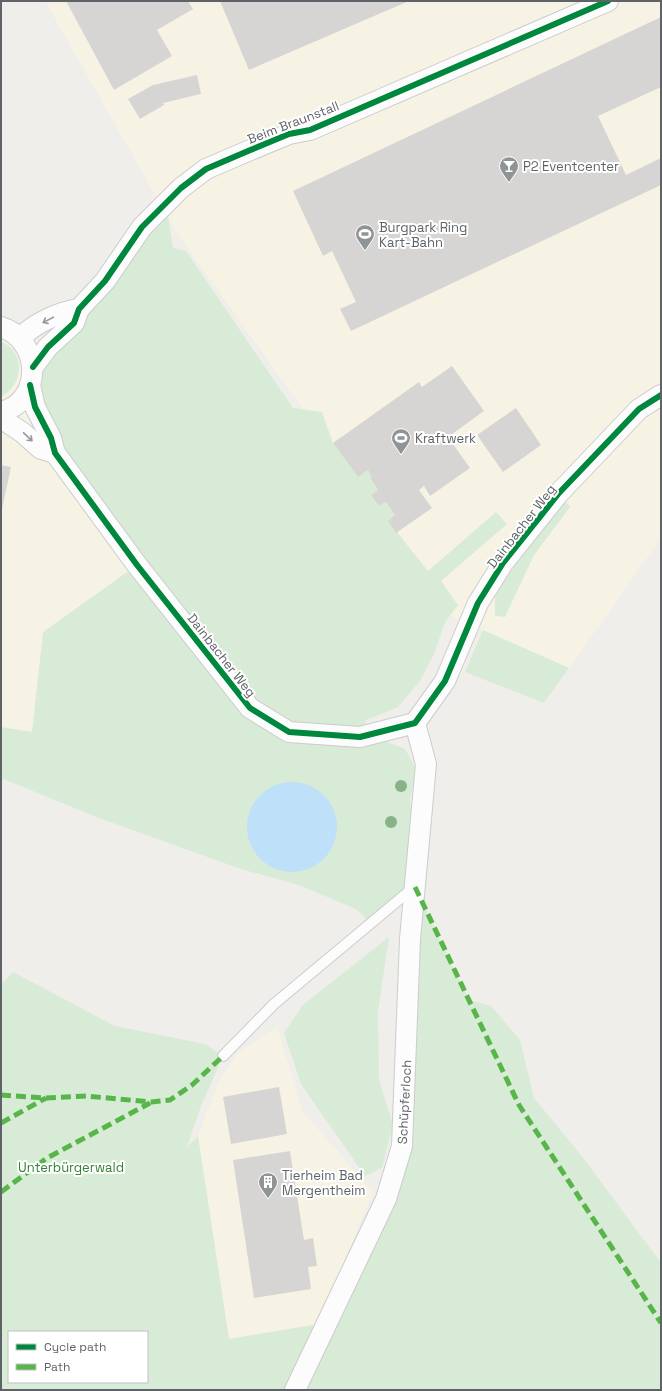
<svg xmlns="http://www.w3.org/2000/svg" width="662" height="1391" font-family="'Space Grotesk',sans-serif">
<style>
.commercial{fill:#f7f3e4}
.green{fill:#d8ebd6;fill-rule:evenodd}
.water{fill:#bfe0f9}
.building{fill:#d6d5d3}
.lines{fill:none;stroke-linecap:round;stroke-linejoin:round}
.lane-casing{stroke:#cbcccc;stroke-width:12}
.street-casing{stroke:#cbcccc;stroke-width:22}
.lane{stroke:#fdfcfc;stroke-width:10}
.street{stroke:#fdfcfc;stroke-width:20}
.quiet{stroke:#58b549;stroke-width:5;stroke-dasharray:10 5;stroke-linecap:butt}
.cycleway-casing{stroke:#fff;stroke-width:8}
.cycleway{stroke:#00873e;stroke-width:6}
.tree{fill:#88b388}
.oneway{stroke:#96999c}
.labels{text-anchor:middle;stroke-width:4;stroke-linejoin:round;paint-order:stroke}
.street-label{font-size:13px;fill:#5f6368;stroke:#fff}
.poi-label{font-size:13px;fill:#5f6368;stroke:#fff;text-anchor:start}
.park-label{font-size:13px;fill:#348238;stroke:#fff}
</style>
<rect width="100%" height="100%" fill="#efeeea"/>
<!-- commercial -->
<g class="commercial">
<polygon points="45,1 661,1 661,538 569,668 451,616 177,233"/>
<polygon points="1,337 43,399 177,587 24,777 1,768"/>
<polygon points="277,1027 303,1112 373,1192 319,1324 229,1339 198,1136 217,1086 237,1053"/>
</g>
<!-- green -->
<g class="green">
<polygon points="166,203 173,248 186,251 293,408 322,412 333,443 358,477 368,470 372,477 370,479 378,490 371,495 379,506 386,502 395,515 388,521 428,571 496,512 507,524 441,581 458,605 445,622 434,654 420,681 398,707 366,720 361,737 387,742 405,749 416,769 410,800 416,862 415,887 469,1000 491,1006 520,1040 534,1098 581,1155 661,1263 661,1390 299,1390 402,1146 414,887 372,924 356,909 299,885 241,869 99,818 1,778 1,727 32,732 43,632 137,565 90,502 30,385"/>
<path d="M1,341C26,354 24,384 1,397Z"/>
<polygon points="559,493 570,507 534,555 505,617 495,616 495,598 503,563"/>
<polygon points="483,630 569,668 544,703 465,672"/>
<polygon points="389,937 378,1012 379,1080 393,1125 382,1168 365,1176 301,1084 284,1033 303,1005"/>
<path d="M13,972L115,1026L205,1044L223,1056L201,1106L187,1147L198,1136L229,1339L319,1324L289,1390H1V984ZM9,1332H147V1382H9Z"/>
</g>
<!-- water -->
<circle class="water" cx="292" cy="827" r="45"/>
<!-- building -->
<g class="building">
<polygon points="66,1 188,1 193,9 157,30 172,56 114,90"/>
<polygon points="220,1 409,1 249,70"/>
<polygon points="661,17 661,87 598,116 626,175 661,158 661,185 351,331 340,309 356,302 332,251 323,256 293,191"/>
<polygon points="197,75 201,94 163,103 164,105 140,119 128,99 153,85"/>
<polygon points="452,366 484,411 448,437 470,468 430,496 424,486 419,490 432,508 396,533 388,521 395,515 386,502 379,506 371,495 378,490 370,478 372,477 368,470 358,477 333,443 419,382 422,387"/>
<polygon points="516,408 541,445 503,472 477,435"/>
<polygon points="1,465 11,467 2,509 1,509"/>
<polygon points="279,1087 287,1134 231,1144 223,1097"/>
<polygon points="290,1151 304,1240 313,1238 317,1266 308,1267 311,1289 254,1298 233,1160"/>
</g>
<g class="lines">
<!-- lane casing -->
<g class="lane-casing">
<polyline id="lane" points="223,1056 274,1004 413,888"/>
</g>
<!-- street casing -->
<g class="street-casing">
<g id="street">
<path d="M1,327C41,339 44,401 1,412"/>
<path d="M20,338C35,323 59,312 79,309"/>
<polyline points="33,367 48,347 74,323 79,309 105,281 142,227 181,188 206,169 248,151 289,134 310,130 608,1"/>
<polyline points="30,385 35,407 51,438 55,453 137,565 250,708 289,732 360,737 415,723 445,681 478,603 503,563 559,493 639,409 661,395"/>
<polyline points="1,418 23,433 41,449 55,453"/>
<polyline points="295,1390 386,1199 402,1146 410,939 426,764 415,723"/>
</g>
</g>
<!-- lane -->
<use href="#lane" class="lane"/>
<!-- street -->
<use href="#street" class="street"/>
<!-- quiet -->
<g class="quiet">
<polyline points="415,887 519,1105 661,1323"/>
<polyline points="1,1095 46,1098 86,1096 151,1102 170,1100 192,1085 223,1056"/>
<polyline points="1,1123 46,1098"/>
<polyline points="1,1192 47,1158 150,1103"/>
</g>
<!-- cycleway casing -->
<g class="cycleway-casing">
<g id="cycleway">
<polyline points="33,367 48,347 74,323 79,309 105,281 142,227 181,188 206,169 248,151 289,134 310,130 608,1"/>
<polyline points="30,385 35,407 51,438 55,453 137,565 250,708 289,732 360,737 415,723 445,681 478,603 503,563 559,493 639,409 661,395"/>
</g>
</g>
<!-- cycleway -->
<use href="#cycleway" class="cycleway"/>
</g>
<!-- trees -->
<g class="tree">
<circle cx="401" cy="786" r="6"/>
<circle cx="391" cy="822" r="6"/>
</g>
<!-- one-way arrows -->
<defs><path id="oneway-shaft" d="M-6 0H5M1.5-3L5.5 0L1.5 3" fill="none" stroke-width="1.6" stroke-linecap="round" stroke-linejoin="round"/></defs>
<g class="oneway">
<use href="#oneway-shaft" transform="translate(48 320) rotate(152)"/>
<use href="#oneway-shaft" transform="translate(28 437) rotate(43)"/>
</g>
<!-- icons -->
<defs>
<g id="bar-pin" transform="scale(1)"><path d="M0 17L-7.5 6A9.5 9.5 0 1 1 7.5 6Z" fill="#919496" stroke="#fff"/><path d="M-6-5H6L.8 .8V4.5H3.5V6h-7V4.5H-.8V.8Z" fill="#fff"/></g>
<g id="stadium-pin" transform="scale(1)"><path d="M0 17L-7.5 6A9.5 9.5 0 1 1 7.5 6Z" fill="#919496" stroke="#fff"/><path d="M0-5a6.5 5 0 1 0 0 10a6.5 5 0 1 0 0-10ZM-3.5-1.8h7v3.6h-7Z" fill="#fff"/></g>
<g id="building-pin" transform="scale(1)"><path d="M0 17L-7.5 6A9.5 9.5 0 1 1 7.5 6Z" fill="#919496" stroke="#fff"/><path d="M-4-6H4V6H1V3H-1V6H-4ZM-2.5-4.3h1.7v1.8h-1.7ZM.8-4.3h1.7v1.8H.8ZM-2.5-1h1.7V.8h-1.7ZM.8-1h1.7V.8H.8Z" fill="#fff"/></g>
</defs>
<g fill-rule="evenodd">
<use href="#bar-pin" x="509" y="166"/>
<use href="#stadium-pin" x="365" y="234"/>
<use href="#stadium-pin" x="401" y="438"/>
<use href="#building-pin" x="268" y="1182"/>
</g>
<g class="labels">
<!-- street labels -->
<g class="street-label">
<text transform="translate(293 122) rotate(-21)" y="5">Beim Braunstall</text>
<text transform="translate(521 526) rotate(-52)" y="5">Dainbacher Weg</text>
<text transform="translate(222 655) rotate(52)" y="5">Dainbacher Weg</text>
<text transform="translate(404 1102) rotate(-87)" y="5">Schüpferloch</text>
</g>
<!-- poi labels -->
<g class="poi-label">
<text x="523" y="171">P2 Eventcenter</text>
<text x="379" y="232">Burgpark Ring<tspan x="379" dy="15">Kart-Bahn</tspan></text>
<text x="415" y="443">Kraftwerk</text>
<text x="282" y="1180">Tierheim Bad<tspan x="282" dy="15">Mergentheim</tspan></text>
</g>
<!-- park labels -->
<g class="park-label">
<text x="71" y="1172">Unterbürgerwald</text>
</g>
</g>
<!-- border -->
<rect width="662" height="1391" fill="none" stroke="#5f6368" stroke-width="4"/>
<!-- legend -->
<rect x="8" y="1331" width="140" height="52" fill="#ffffff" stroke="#bfc1c3"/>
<rect x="16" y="1344" width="20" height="6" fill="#00873e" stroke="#bfc1c3"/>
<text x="44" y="1351" font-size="12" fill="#5f6368">Cycle path</text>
<rect x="16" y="1364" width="20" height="6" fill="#58b549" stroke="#bfc1c3"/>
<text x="44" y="1371" font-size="12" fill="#5f6368">Path</text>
</svg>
